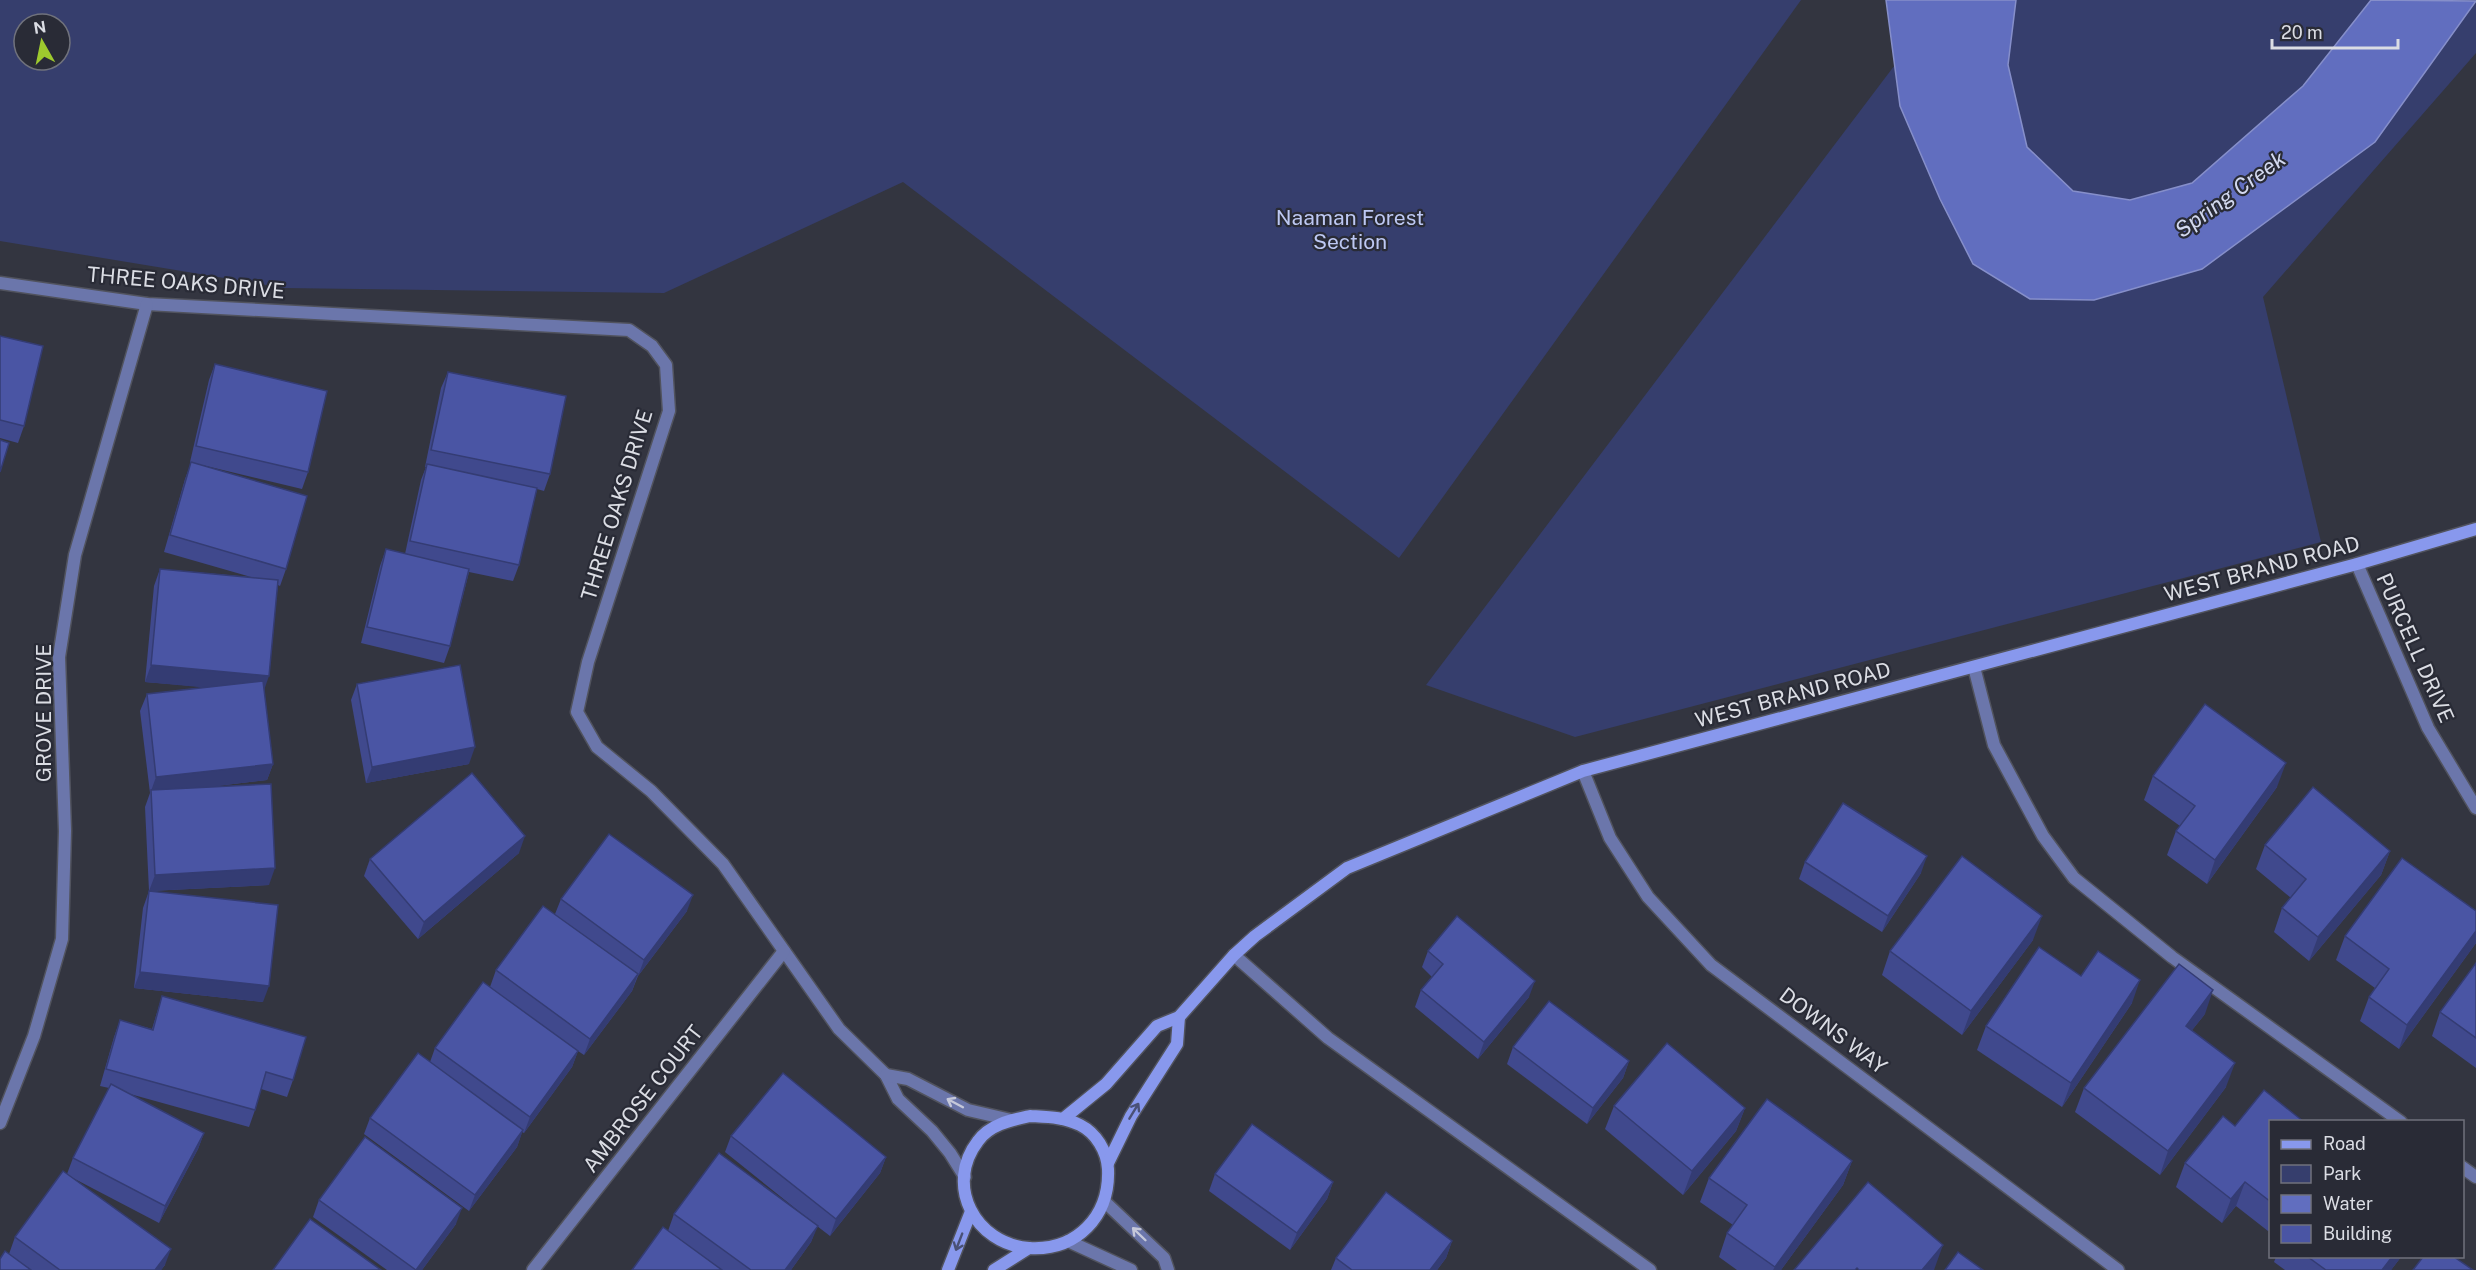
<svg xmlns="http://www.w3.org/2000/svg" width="2476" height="1270" font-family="'Public Sans',sans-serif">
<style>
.green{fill:#363e6d;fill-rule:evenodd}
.water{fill:#616ebf;stroke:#868fca;stroke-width:1.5}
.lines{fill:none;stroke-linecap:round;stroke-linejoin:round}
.lane-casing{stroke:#51535e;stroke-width:15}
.street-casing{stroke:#51535e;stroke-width:15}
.secondary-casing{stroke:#51535e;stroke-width:15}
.lane{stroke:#6b76ab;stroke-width:12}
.street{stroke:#6b76ab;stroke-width:12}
.secondary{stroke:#8898ed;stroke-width:12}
.wall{fill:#40498d}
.shaded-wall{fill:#343c73}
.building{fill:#4a55a4;stroke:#343c73;stroke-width:1.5}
.oneway{stroke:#c5c8d9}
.oneway2{stroke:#4a5176}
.labels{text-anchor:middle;stroke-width:4.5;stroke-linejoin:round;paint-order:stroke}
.park-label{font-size:21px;fill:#bdc8f3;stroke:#292b36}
.street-label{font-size:21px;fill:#dbdde4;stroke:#292b36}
.water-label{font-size:22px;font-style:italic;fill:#d3d9ef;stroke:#292b36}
</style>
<rect width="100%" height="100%" fill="#333540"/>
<!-- green -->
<g class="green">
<path d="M0,0H1801L1399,558L903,182L664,293L284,288L0,241ZM24,24H60V60H24Z"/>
<polygon points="1944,0 2476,0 2476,53 2263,297 2321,542 1575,737 1426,685"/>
</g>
<!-- water -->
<polygon class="water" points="1886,0 2016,0 2008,65 2027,147 2073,191 2130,200 2192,183 2303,86 2371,0 2476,1 2375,142 2202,269 2094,300 2030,299 1973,264 1940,199 1900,106"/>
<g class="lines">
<!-- lane casing -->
<g class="lane-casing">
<g id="lane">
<polyline points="1974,667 1994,745 2043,836 2074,878 2172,957 2401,1122"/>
<polyline points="1234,955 1328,1038 1650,1270"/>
<polyline points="2462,1167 2476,1177"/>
</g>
</g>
<!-- street casing -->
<g class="street-casing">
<g id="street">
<polyline points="0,283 147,304 629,330 652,346 666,365 669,411 588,662 577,712 597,747 651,791 723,864 839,1029 886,1075 898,1099 932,1131 950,1153 965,1177"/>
<polyline points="2357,564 2428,728 2476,808"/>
<polyline points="1583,771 1610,838 1648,897 1711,965 2118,1270"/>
<polyline points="886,1075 908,1079 968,1110 1011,1120"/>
<polyline points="0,1123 34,1036 62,939 65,831 59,657 75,555 147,304"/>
<polyline points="1105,1202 1164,1258 1168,1270"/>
<polyline points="1068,1241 1131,1270"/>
<polyline points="533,1270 784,951"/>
</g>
</g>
<!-- secondary casing -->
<g class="secondary-casing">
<g id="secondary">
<path d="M1030,1116C1047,1117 1064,1117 1080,1125C1096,1133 1107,1151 1108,1169C1110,1216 1077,1251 1029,1248C975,1244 944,1185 978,1141C990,1124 1012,1120 1030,1116Z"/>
<polyline points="1063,1119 1106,1084 1157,1026 1179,1017 1234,955 1255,936 1347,868 1583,771 2357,564 2476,529"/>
<polyline points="1108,1163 1131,1116 1177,1044 1179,1017"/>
<polyline points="948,1270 970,1214"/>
<polyline points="994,1270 1029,1248"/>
</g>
</g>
<!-- lane -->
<use href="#lane" class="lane"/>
<!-- street -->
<use href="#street" class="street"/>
<!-- secondary -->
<use href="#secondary" class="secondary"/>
</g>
<!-- wall -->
<g class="wall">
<polygon points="0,336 24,426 18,443 0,438"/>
<polygon points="215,364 308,472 302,489 202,465 286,569 280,586 278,585 264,691 273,764 267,780 208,787 269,885 149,891 263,1002 134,988 143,908 149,891 145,807 150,793 140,711 147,694 206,687 145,682 154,586 160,569 251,577 164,552 185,479 191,463 190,462 209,380"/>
<polygon points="448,372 550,474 544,491 537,489 519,565 513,581 469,572 450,646 444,663 361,643 380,566 386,549 405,554 421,480 426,467 425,467 441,388"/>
<polygon points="357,684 469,764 366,783 351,700"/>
<polygon points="2153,776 2277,787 2207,884 2167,855 2176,831 2180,826 2144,800"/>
<polygon points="2265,845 2390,851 2381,875 2309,961 2274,932 2282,908 2291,898 2256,869"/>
<polygon points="519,853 418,939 364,876 370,859"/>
<polygon points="1805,862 1921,873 1882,932 1799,879"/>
<polygon points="561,899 687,911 638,976 632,991 584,1055 578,1051 572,1067 524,1133 522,1132 517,1147 469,1211 364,1134 370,1118 430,1062 435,1048 490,987 496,970 555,914"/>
<polygon points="2476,911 2476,943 2399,1049 2360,1021 2369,997 2375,988 2336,960 2345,936"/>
<polygon points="2033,940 1962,1035 1882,975 1890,951"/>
<polygon points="1428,951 1529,997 1478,1059 1415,1007 1421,990 1432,977 1422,967"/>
<polygon points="2476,963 2476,1068 2432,1036 2440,1012"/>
<polygon points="2081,976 2132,1003 2062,1107 1977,1050 1986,1026"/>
<polygon points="162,996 293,1080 287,1097 261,1089 255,1110 249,1127 130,1094 204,1133 198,1149 159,1223 71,1177 165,1265 161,1270 0,1270 9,1254 15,1237 67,1174 73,1158 109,1088 100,1086 114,1037 120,1020 152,1029"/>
<polygon points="2205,1014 2192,1030 2226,1087 2160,1175 2075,1112 2084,1088"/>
<polygon points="1513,1047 1629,1061 1623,1078 1587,1124 1507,1064"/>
<polygon points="1614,1106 1745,1108 1736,1131 1683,1195 1605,1129"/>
<polygon points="2271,1122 2271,1228 2268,1231 2236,1206 2222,1223 2176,1187 2185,1163 2235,1126"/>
<polygon points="731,1136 886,1157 880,1173 830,1236 817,1226 811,1242 791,1270 722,1270 668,1231 674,1214 811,1221 725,1152"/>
<polygon points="1852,1161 1843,1185 1781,1270 1737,1270 1719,1257 1727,1233 1733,1225 1700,1202 1709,1178"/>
<polygon points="1215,1174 1333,1182 1327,1199 1290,1250 1209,1191"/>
<polygon points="319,1200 456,1224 422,1270 387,1270 313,1217"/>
<polygon points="1452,1241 1446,1258 1437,1270 1331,1270 1336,1258"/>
<polygon points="2276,1257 2401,1257 2391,1270 2285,1270 2274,1262"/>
</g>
<!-- shaded-wall -->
<g class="shaded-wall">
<polygon points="151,665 269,676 263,693 145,682"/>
<polygon points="475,747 469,764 366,783 372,767"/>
<polygon points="2286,763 2277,787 2207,884 2215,860"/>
<polygon points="273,764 267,780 151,794 151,791 156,777"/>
<polygon points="525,836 519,853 418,939 424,922"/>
<polygon points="2390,851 2381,875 2309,961 2318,937"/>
<polygon points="1927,856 1921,873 1882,932 1888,916"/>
<polygon points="275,868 269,885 149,891 155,875"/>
<polygon points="693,895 687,911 638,976 644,960"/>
<polygon points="2042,916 2033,940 1962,1035 1971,1011"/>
<polygon points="2476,931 2476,943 2399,1049 2407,1025"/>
<polygon points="140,972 269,986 263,1002 134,988"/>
<polygon points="638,974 632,991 584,1055 590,1039"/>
<polygon points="2140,980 2132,1003 2062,1107 2071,1083"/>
<polygon points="1535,981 1529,997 1478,1059 1484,1042"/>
<polygon points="2213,990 2205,1014 2177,1049 2186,1026"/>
<polygon points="578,1051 572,1067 524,1133 530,1117"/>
<polygon points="1629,1061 1623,1078 1587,1124 1593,1108"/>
<polygon points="2235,1063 2226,1087 2160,1175 2168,1151"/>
<polygon points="1745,1108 1736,1131 1683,1195 1692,1171"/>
<polygon points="523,1130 517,1147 469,1211 475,1195"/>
<polygon points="204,1133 198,1149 159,1223 165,1206"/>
<polygon points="886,1157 880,1173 830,1236 836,1219"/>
<polygon points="1852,1161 1843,1185 1781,1270 1773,1270 1775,1267"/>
<polygon points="1333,1182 1327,1199 1290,1250 1297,1233"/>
<polygon points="2245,1182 2236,1206 2222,1223 2231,1199"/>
<polygon points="462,1208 456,1224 422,1270 416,1270"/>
<polygon points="818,1226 811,1242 791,1270 785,1270"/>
<polygon points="1452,1241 1446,1258 1437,1270 1430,1270"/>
<polygon points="1943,1245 1934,1270 1922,1270"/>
<polygon points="171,1249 165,1265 161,1270 155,1270"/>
<polygon points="2392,1257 2401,1257 2391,1270 2382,1270"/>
</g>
<!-- building -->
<g class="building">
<polygon points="0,336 43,346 24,426 0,420"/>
<polygon points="215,364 327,391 308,472 196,446"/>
<polygon points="448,372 566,396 550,474 431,450"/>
<polygon points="0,440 9,443 0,472"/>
<polygon points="191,462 307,496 286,569 170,535"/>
<polygon points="427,464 537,488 519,565 410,541"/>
<polygon points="386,549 469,569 450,646 367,627"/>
<polygon points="160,569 278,580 269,676 151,665"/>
<polygon points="460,665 475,747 372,767 357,684"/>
<polygon points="263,681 273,764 156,777 147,694"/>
<polygon points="2205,704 2286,763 2215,860 2176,831 2195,806 2153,776"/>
<polygon points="472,773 525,836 424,922 370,859"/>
<polygon points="271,784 275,868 155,875 151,790"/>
<polygon points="2313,787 2390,851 2318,937 2282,908 2306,879 2265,845"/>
<polygon points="1843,803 1927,856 1888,916 1805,862"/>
<polygon points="609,834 693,895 644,960 561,899"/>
<polygon points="1962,856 2042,916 1971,1011 1890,951"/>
<polygon points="2402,858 2476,911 2476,931 2407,1025 2369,997 2389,969 2345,936"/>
<polygon points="149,891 278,905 269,986 140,972"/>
<polygon points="543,906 638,974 590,1039 496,970"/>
<polygon points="1457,916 1535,981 1484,1042 1421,990 1443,964 1428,951"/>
<polygon points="2039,947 2081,976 2098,951 2140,980 2071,1083 1986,1026"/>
<polygon points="2476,963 2476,1038 2440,1012"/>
<polygon points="2179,964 2213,990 2186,1026 2235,1063 2168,1151 2084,1088"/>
<polygon points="483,982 578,1051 530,1117 435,1048"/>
<polygon points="162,996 306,1037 293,1080 266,1072 255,1110 106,1069 120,1020 153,1030"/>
<polygon points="1549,1001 1629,1061 1593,1108 1513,1047"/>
<polygon points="1667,1043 1745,1108 1692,1171 1614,1106"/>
<polygon points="418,1053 523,1130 475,1195 370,1118"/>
<polygon points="783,1073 886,1157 836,1219 731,1136"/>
<polygon points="111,1084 204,1133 165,1206 73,1158"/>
<polygon points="2264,1090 2304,1122 2271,1122 2271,1202 2245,1182 2231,1199 2185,1163 2223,1116 2235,1126"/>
<polygon points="1767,1099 1852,1161 1775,1267 1727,1233 1747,1205 1709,1178"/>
<polygon points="1252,1124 1333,1182 1297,1233 1215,1174"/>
<polygon points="365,1137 462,1208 416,1270 319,1200"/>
<polygon points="719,1153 818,1226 785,1270 751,1270 674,1214"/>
<polygon points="63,1171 171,1249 155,1270 60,1270 15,1237"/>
<polygon points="1868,1182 1943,1245 1922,1270 1859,1270 1857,1268 1855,1270 1794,1270"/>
<polygon points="1386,1192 1452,1241 1430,1270 1352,1270 1336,1258"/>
<polygon points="310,1219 381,1270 273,1270"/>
<polygon points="663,1227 722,1270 632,1270"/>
<polygon points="5,1251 31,1270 0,1270 0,1259"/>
<polygon points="1958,1252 1983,1270 1945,1270"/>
<polygon points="2308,1257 2392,1257 2382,1270 2326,1270"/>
<polygon points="2423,1257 2454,1257 2473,1270 2413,1270"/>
</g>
<!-- one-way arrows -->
<defs><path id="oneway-shaft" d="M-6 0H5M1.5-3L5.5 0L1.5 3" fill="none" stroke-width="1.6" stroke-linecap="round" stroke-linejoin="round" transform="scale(1.5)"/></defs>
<g class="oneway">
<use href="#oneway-shaft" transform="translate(955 1103) rotate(-152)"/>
<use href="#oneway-shaft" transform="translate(1139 1234) rotate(-136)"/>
</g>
<g class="oneway2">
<use href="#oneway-shaft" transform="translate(1134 1111) rotate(-59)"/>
<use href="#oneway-shaft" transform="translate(959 1242) rotate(111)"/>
</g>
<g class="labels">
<!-- park labels -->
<g class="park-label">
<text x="1350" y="225">Naaman Forest<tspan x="1350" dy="24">Section</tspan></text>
</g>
<!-- street labels -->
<g class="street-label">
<text transform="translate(186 283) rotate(5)" y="7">THREE OAKS DRIVE</text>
<text transform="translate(617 505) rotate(-73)" y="7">THREE OAKS DRIVE</text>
<text transform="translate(2262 569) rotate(-15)" y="7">WEST BRAND ROAD</text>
<text transform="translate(2415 648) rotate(66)" y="7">PURCELL DRIVE</text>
<text transform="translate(1793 695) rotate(-15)" y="7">WEST BRAND ROAD</text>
<text transform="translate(44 713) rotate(-90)" y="7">GROVE DRIVE</text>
<text transform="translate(1833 1031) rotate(37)" y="7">DOWNS WAY</text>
<text transform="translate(643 1099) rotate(-52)" y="7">AMBROSE COURT</text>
</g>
<!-- water labels -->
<g class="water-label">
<text transform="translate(2230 194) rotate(-36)" y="8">Spring Creek</text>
</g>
</g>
<!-- legend -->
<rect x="2269" y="1120" width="195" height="138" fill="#292b36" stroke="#70727c" stroke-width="1.5"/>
<rect x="2281" y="1140" width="30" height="9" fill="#8898ed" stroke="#70727c" stroke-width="1.5"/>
<text x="2323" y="1150" font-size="18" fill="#dbdde4">Road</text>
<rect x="2281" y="1165" width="30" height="18" fill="#363e6d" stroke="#70727c" stroke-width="1.5"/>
<text x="2323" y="1180" font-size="18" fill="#dbdde4">Park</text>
<rect x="2281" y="1195" width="30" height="18" fill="#616ebf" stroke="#70727c" stroke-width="1.5"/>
<text x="2323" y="1210" font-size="18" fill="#dbdde4">Water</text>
<rect x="2281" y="1225" width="30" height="18" fill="#4a55a4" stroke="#70727c" stroke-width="1.5"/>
<text x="2323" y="1240" font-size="18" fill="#dbdde4">Building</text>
<!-- north arrow -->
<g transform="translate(42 42) rotate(351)"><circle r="28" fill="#292b36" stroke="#70727c" stroke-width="1.5"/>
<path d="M0-4.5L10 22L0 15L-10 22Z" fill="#9eca2e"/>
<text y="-9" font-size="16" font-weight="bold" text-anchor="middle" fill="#dbdde4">N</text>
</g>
<!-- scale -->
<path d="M2272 39v9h126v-9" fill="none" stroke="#dbdde4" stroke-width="3"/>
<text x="2281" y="39" font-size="18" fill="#dbdde4" stroke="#292b36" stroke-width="4.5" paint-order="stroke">20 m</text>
</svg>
